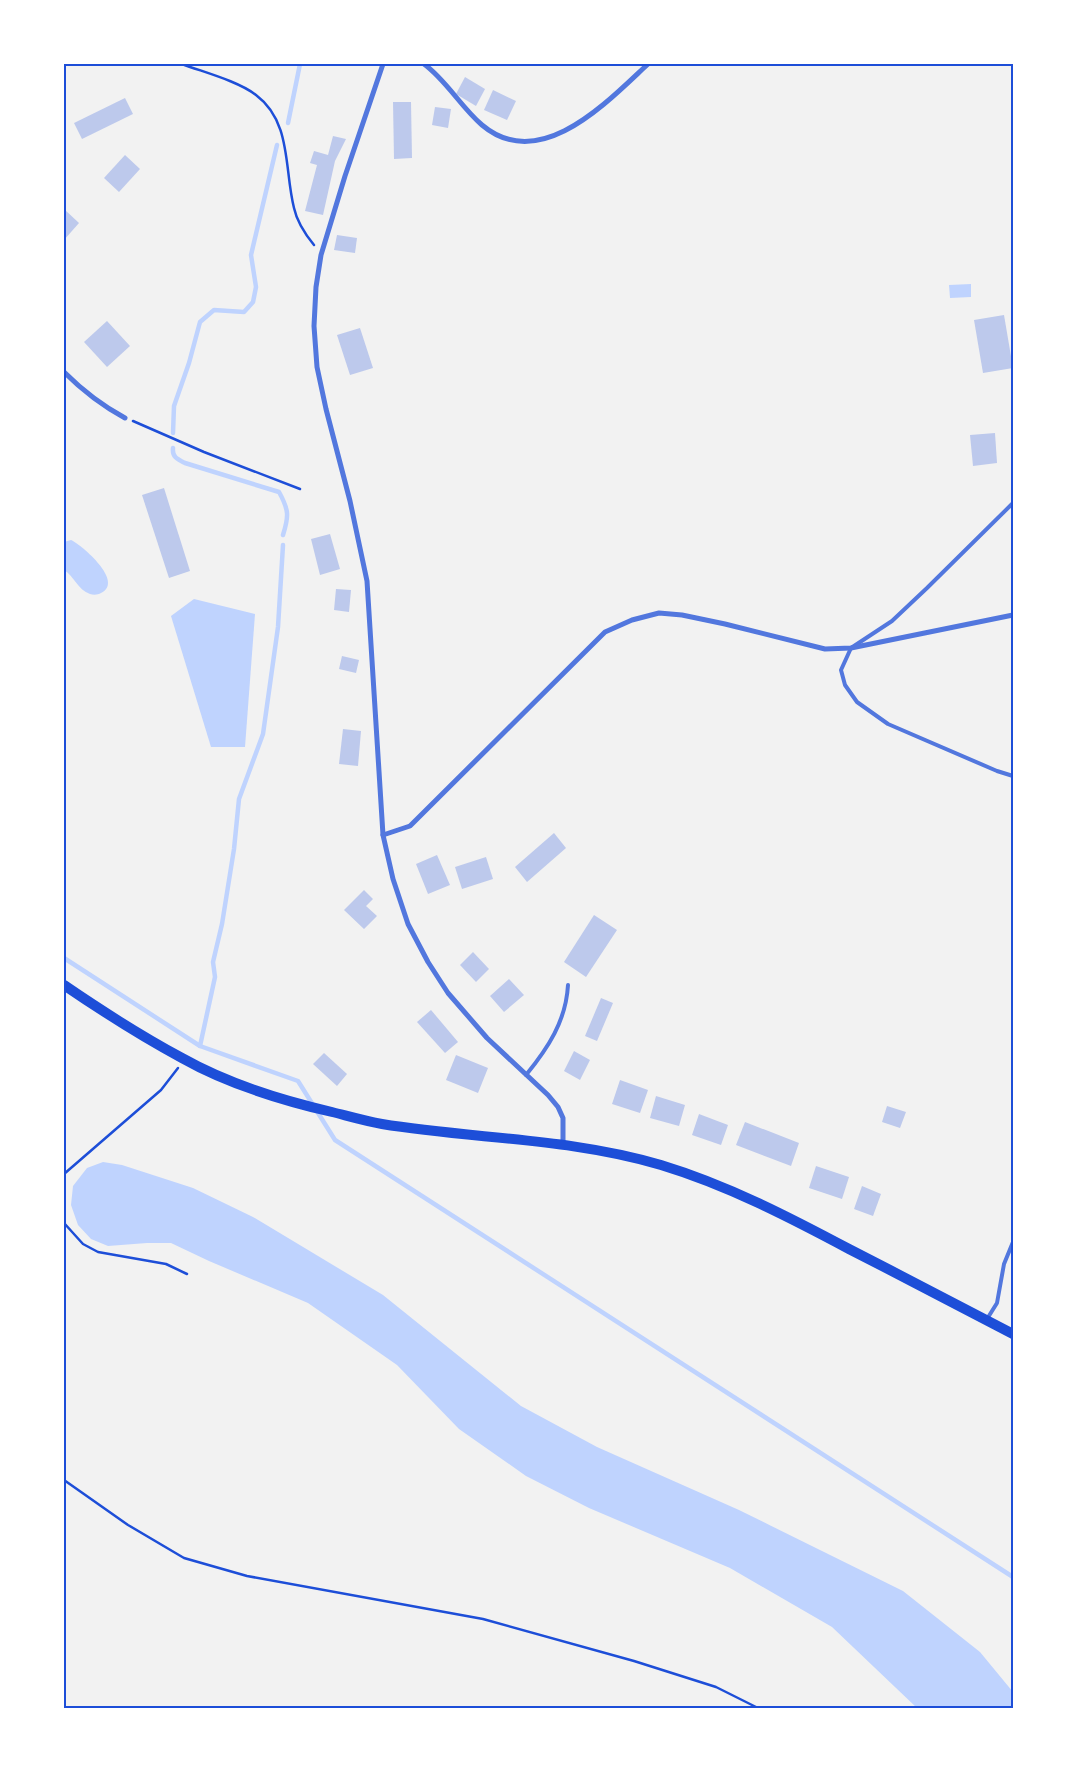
<svg xmlns="http://www.w3.org/2000/svg" width="1077" height="1772" font-family="Overpass,sans-serif">
<style>
.water{fill:#bfd3fe}
.lines{fill:none;stroke-linecap:round;stroke-linejoin:round}
.stream{stroke:#bfd3fe;stroke-width:4.5}
.building{fill:#bdc9ec}
.path{stroke:#1d4ed8;stroke-width:2.5}
.service{stroke:#5277de;stroke-width:4}
.minor{stroke:#5277de;stroke-width:5}
.secondary{stroke:#1d4ed8;stroke-width:10}
.neatline{fill:none;stroke:#1d4ed8;stroke-width:2}
</style>
<rect width="100%" height="100%" fill="#f2f2f2"/>
<!-- water -->
<g class="water">
<polygon points="971,284 971,297 950,298 949,285"/>
<path d="M71,540C82,545 125,582 101,593C98,595 93,595 90,594C78,590 74,576 64,570V542Z"/>
<polygon points="194,599 255,614 245,747 211,747 171,616"/>
<polygon points="103,1162 122,1165 193,1188 253,1217 383,1295 521,1406 597,1447 739,1510 903,1591 980,1652 1013,1692 1013,1708 917,1708 832,1627 730,1568 589,1508 526,1476 459,1429 397,1365 308,1303 209,1261 171,1243 147,1243 108,1246 91,1239 78,1225 71,1205 73,1186 87,1168"/>
</g>
<g class="lines">
<!-- stream -->
<g class="stream">
<polyline points="288,123 300,64"/>
<polyline points="173,433 174,406 189,363 200,322 214,310 244,312 253,302 256,287 251,255 277,145"/>
<path d="M173,448C172,457 177,459 185,463L279,492C289,510 289,516 283,535"/>
<polyline points="64,958 200,1046 298,1081 335,1140 1013,1577"/>
<polyline points="200,1046 215,977 213,962 222,924 234,849 239,799 263,734 278,627 283,545"/>
</g>
</g>
<!-- building -->
<g class="building">
<polygon points="465,77 485,89 476,106 456,94"/>
<polygon points="493,90 516,101 507,120 484,110"/>
<polygon points="125,98 133,114 82,139 74,123"/>
<polygon points="393,102 411,102 412,158 394,159"/>
<polygon points="435,107 451,109 448,128 432,125"/>
<polygon points="333,136 346,139 335,161 323,215 305,211 317,165 310,163 314,151 328,155"/>
<polygon points="125,155 140,169 119,192 104,178"/>
<polygon points="64,209 79,223 64,240"/>
<polygon points="337,235 357,238 355,253 334,250"/>
<polygon points="1004,315 1013,368 983,373 974,320"/>
<polygon points="107,321 130,346 107,367 84,342"/>
<polygon points="360,328 373,368 350,375 337,335"/>
<polygon points="995,433 997,463 973,466 970,435"/>
<polygon points="164,488 190,571 169,578 142,495"/>
<polygon points="330,534 340,569 320,575 311,539"/>
<polygon points="336,589 351,590 349,612 334,610"/>
<polygon points="342,656 359,660 356,673 339,669"/>
<polygon points="343,729 361,731 358,766 339,764"/>
<polygon points="554,833 566,848 527,882 515,867"/>
<polygon points="437,855 450,885 428,894 416,864"/>
<polygon points="486,857 493,879 462,889 455,867"/>
<polygon points="364,890 373,899 366,906 377,916 364,929 344,910"/>
<polygon points="594,915 617,930 586,977 564,962"/>
<polygon points="473,952 489,969 476,982 460,965"/>
<polygon points="509,979 524,995 504,1012 490,996"/>
<polygon points="601,998 613,1003 597,1041 585,1036"/>
<polygon points="431,1010 458,1042 445,1053 417,1022"/>
<polygon points="574,1051 590,1060 580,1080 564,1071"/>
<polygon points="324,1053 347,1074 337,1086 313,1064"/>
<polygon points="456,1055 488,1068 478,1093 446,1080"/>
<polygon points="620,1080 648,1090 640,1113 612,1104"/>
<polygon points="656,1096 685,1105 679,1126 650,1118"/>
<polygon points="887,1106 906,1112 900,1128 882,1122"/>
<polygon points="699,1114 728,1125 721,1145 692,1135"/>
<polygon points="745,1122 799,1143 791,1166 736,1145"/>
<polygon points="816,1166 849,1177 842,1199 809,1188"/>
<polygon points="862,1186 881,1194 873,1216 854,1209"/>
</g>
<g class="lines">
<!-- path -->
<g class="path">
<path d="M182,64C203,72 238,81 256,95C292,122 284,169 294,208C297,222 305,234 314,245"/>
<polyline points="133,421 204,452 300,489"/>
<polyline points="64,1174 161,1090 178,1068"/>
<polyline points="64,1223 83,1244 98,1252 166,1264 187,1274"/>
<polyline points="64,1480 128,1525 184,1558 247,1576 483,1619 634,1661 716,1687 758,1708"/>
</g>
<!-- service -->
<g class="service">
<polyline points="1013,503 927,588 892,621 851,648 841,670 845,685 857,702 888,724 997,771 1013,776"/>
<path d="M526,1075C548,1048 566,1021 568,985"/>
<polyline points="987,1319 997,1303 1004,1264 1013,1242"/>
</g>
<!-- minor -->
<g class="minor">
<polyline points="383,64 345,176 321,255 316,287 314,326 317,367 326,409 350,501 367,581 383,835 393,879 408,924 428,962 448,993 487,1038 548,1095 558,1107 563,1118 563,1145"/>
<path d="M424,64C446,80 461,107 482,125C540,174 607,102 648,64"/>
<path d="M64,372C83,391 101,405 125,418"/>
<polyline points="383,835 410,826 605,632 632,620 659,613 682,615 725,624 825,649 851,648 1013,615"/>
</g>
<!-- secondary -->
<path class="secondary" d="M64,985C102,1011 141,1036 182,1058C228,1084 280,1100 332,1112C348,1116 365,1121 382,1124C474,1139 571,1138 661,1165C727,1185 789,1217 849,1249C904,1277 959,1306 1013,1334"/>
</g>
<!-- border -->
<rect width="1077" height="1772" fill="none" stroke="#ffffff" stroke-width="130"/>
<rect x="65" y="65" width="947" height="1642" class="neatline"/>
</svg>
